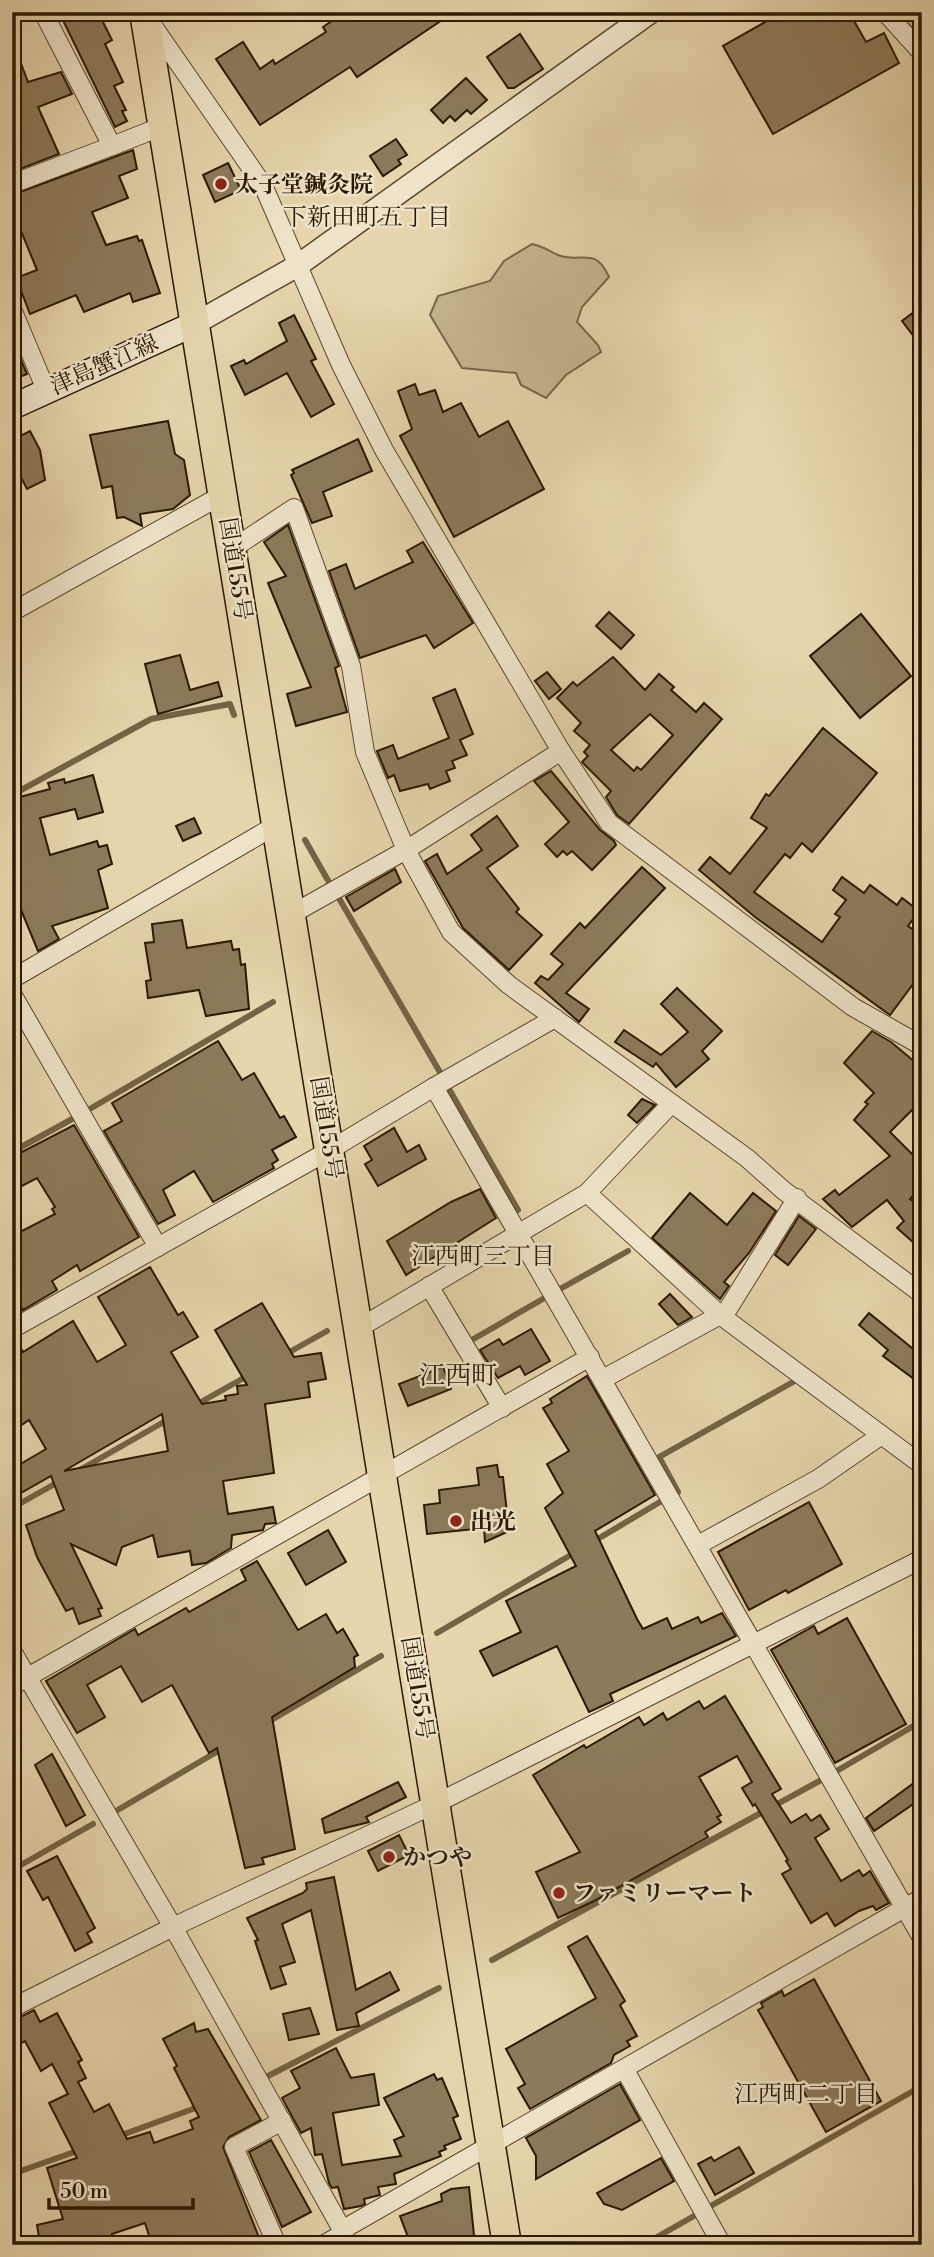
<svg xmlns="http://www.w3.org/2000/svg" width="934" height="2257" font-family="'Libre Bodoni','Noto Serif JP',serif">
<style>
.green{fill:#c6b590;stroke:#786648;stroke-width:2}
.lines{fill:none;stroke-linecap:round;stroke-linejoin:round}
.stream{stroke:#746344;stroke-width:6}
.building{fill:#8c7a5a;stroke:#2a1800;stroke-width:2;fill-rule:evenodd}
.minor-casing{stroke:#59472b;stroke-width:20}
.tertiary-casing{stroke:#59472b;stroke-width:24}
.secondary-casing{stroke:#2a1800;stroke-width:27}
.trunk-casing{stroke:#2a1800;stroke-width:31}
.minor{stroke:#efe4ca;stroke-width:18}
.tertiary{stroke:#efe4ca;stroke-width:21}
.secondary{stroke:#efe4ca;stroke-width:24}
.trunk{stroke:#e6d5ad;stroke-width:28}
.poi-dot{fill:#8f2418;stroke:#efe4ca;stroke-width:2.5}
.labels{text-anchor:middle;stroke-width:5;stroke-linejoin:round;paint-order:stroke}
.poi-label{font-size:23px;font-weight:bold;fill:#2a1800;stroke:#efe4ca;text-anchor:start}
.street-label{font-size:23px;fill:#2a1800;stroke:#efe4ca}
.neighbourhood-label{font-size:24px;fill:#2a1800;stroke:#efe4ca}
.quarter-label{font-size:26px;fill:#2a1800;stroke:#efe4ca}
</style>
<rect width="100%" height="100%" fill="#e6d5ad"/>
<filter id="stains"><feTurbulence type="fractalNoise" baseFrequency=".00286" numOctaves="4"/><feColorMatrix values="0 0 0 0 .2 0 0 0 0 .09 0 0 0 0 .02 0 0 0 .5 -.17"/></filter>
<radialGradient id="worn" r=".72"><stop offset=".6" stop-color="#630" stop-opacity="0"/><stop offset="1" stop-color="#630" stop-opacity=".3"/></radialGradient>
<!-- green -->
<g class="green">
<polygon points="898,12 922,12 922,40"/>
<path d="M532,244C543,246 549,251 558,255C581,264 595,245 609,277L582,307L577,322L598,345L601,352L566,375L546,398L521,385L516,373L462,368L430,315L438,296L490,281L504,261Z"/>
</g>
<g class="lines">
<!-- stream -->
<g class="stream">
<polyline points="12,795 151,719 230,704 234,715"/>
<polyline points="305,840 330,884"/>
<polyline points="340,900 441,1074"/>
<polyline points="449,1089 518,1210"/>
<polyline points="88,1110 273,1002"/>
<polyline points="12,1152 74,1118"/>
<polyline points="560,1289 628,1251"/>
<polyline points="467,1336 470,1341 548,1296"/>
<polyline points="286,1354 327,1331"/>
<polyline points="194,1406 249,1375"/>
<polyline points="78,1471 169,1419"/>
<polyline points="678,1492 659,1457 793,1382"/>
<polyline points="12,1508 60,1481"/>
<polyline points="591,1543 665,1499"/>
<polyline points="437,1633 576,1552"/>
<polyline points="268,1722 381,1656"/>
<polyline points="835,1772 922,1721"/>
<polyline points="116,1811 225,1747"/>
<polyline points="12,1870 93,1824"/>
<polyline points="492,1960 823,1779"/>
<polyline points="268,2076 439,1988"/>
<polyline points="119,2136 201,2106"/>
<polyline points="12,2174 80,2150"/>
<polyline points="709,2207 922,2086"/>
<polyline points="643,2245 694,2216"/>
</g>
</g>
<!-- building -->
<g class="building">
<polygon points="59,12 98,12 112,40 105,44 123,82 114,86 126,110 122,111 127,121 115,127"/>
<polygon points="345,12 454,12 357,77 350,67 260,125 216,59 243,42 260,69 273,60 275,64 326,32 323,27"/>
<polygon points="783,12 849,12 866,42 884,33 899,63 773,134 723,46"/>
<polygon points="520,34 543,69 514,88 508,88 487,57"/>
<polygon points="14,45 28,82 61,72 72,94 38,107 59,154 12,172"/>
<polygon points="466,78 487,100 471,114 467,110 455,121 450,116 443,123 431,110"/>
<polygon points="396,139 407,155 398,160 401,164 383,176 370,156"/>
<polygon points="133,150 137,169 119,176 128,198 92,212 106,245 137,236 139,241 142,240 160,293 133,302 130,293 84,312 76,295 30,314 16,278 37,270 21,231 12,195"/>
<polygon points="228,163 241,190 215,202 203,175"/>
<polygon points="922,306 922,347 902,321"/>
<polygon points="294,315 316,359 311,361 334,404 311,417 287,373 245,395 231,366 244,360 246,364 287,341 279,323"/>
<polygon points="12,339 27,374 12,380"/>
<polygon points="415,384 419,395 435,390 443,412 461,403 479,437 508,421 544,489 454,537 400,436 412,429 398,391"/>
<polygon points="168,421 175,454 184,460 190,495 173,509 140,514 142,526 124,517 117,518 112,486 102,488 90,435"/>
<polygon points="30,431 40,450 45,480 27,489 12,460 12,440"/>
<polygon points="358,439 372,471 323,492 332,516 312,523 291,475 294,473 292,470"/>
<polygon points="288,525 339,666 335,668 347,712 296,726 287,694 311,687 268,583 286,576 264,542"/>
<polygon points="423,542 473,623 434,648 426,635 360,658 329,571 346,564 355,589 413,562 407,551"/>
<polygon points="609,612 634,635 621,649 596,626"/>
<polygon points="861,614 911,676 860,718 810,656"/>
<polygon points="180,655 190,690 218,682 222,696 158,714 145,664"/>
<path d="M613,657L645,690L659,674L674,687L671,690L696,712L704,703L722,719L629,824L617,815L606,797L611,791L582,762L588,756L584,752L590,745L574,731L581,723L557,698L573,682L577,686ZM650,714L673,735L641,770L637,767L634,771L611,750Z"/>
<polygon points="547,672 561,689 549,699 535,681"/>
<polygon points="455,689 473,734 460,740 467,755 452,761 455,768 446,771 450,781 430,789 428,784 400,791 394,775 388,778 377,751 393,745 398,759 449,738 433,698"/>
<polygon points="823,728 877,773 812,852 802,843 790,858 785,854 754,892 822,942 840,917 835,914 846,900 833,890 842,877 864,893 870,885 897,905 902,898 919,911 908,926 922,936 922,972 890,1015 755,917 699,870 710,857 730,874 767,828 751,818 766,794 769,796"/>
<polygon points="551,771 600,830 614,841 616,845 592,870 572,851 567,855 563,851 557,857 545,844 569,822 534,781"/>
<polygon points="93,775 103,812 78,819 75,809 40,818 50,855 97,841 99,847 107,845 112,864 98,870 108,908 52,926 59,939 38,951 12,888 12,799 50,789 48,783 64,779 65,783"/>
<polygon points="497,816 518,846 487,868 519,909 516,912 542,935 509,970 463,928 425,861 437,854 447,874 482,850 471,835"/>
<polygon points="194,818 201,833 183,841 176,826"/>
<polygon points="642,867 665,888 566,993 589,1009 579,1022 535,983 541,976 548,980 563,964 551,954 580,923 585,928"/>
<polygon points="395,869 401,882 354,911 346,897"/>
<polygon points="182,920 187,948 231,941 233,950 239,949 241,965 245,964 249,1009 206,1016 199,990 148,998 146,981 151,980 145,943 154,942 152,924"/>
<polygon points="677,988 722,1031 702,1051 709,1059 676,1087 656,1063 653,1067 615,1042 624,1030 661,1055 688,1032 661,1004"/>
<polygon points="872,1031 891,1042 922,1068 922,1100 890,1132 912,1154 922,1144 922,1186 910,1199 922,1209 922,1250 897,1228 904,1221 887,1200 852,1227 823,1199 835,1190 839,1195 890,1156 854,1120 868,1104 865,1102 874,1093 844,1063"/>
<polygon points="218,1041 242,1080 254,1073 280,1118 284,1116 296,1137 272,1150 278,1160 272,1164 274,1168 213,1202 194,1171 163,1190 175,1215 158,1224 104,1131 122,1121 112,1103"/>
<polygon points="642,1099 655,1105 637,1123 628,1115"/>
<polygon points="74,1125 139,1237 80,1271 77,1265 52,1281 57,1290 23,1310 19,1303 12,1306 12,1272 20,1268 12,1255 12,1236 55,1214 52,1209 55,1207 37,1178 20,1187 12,1174 12,1157"/>
<polygon points="394,1128 407,1152 419,1145 426,1159 378,1186 365,1164 372,1160 364,1146"/>
<polygon points="480,1189 496,1218 406,1275 387,1241 451,1202"/>
<polygon points="690,1193 727,1225 753,1193 776,1211 749,1253 724,1282 729,1286 720,1299 652,1238"/>
<polygon points="799,1216 816,1229 788,1265 775,1255"/>
<path d="M150,1267L178,1315L183,1312L198,1337L171,1352L202,1404L226,1400L225,1396L238,1394L237,1386L247,1385L215,1330L262,1303L294,1357L321,1353L326,1379L308,1382L310,1397L265,1404L274,1473L223,1481L228,1514L273,1507L276,1523L265,1524L263,1530L232,1535L231,1548L206,1563L192,1565L190,1551L158,1557L153,1535L122,1547L116,1565L71,1544L102,1608L98,1609L101,1616L79,1624L73,1608L66,1611L37,1557L26,1525L64,1510L51,1476L12,1498V1469L46,1449L29,1420L20,1426L12,1411V1340L16,1339L23,1352L73,1321L97,1362L126,1345L98,1297ZM162,1414L168,1451L64,1471Z"/>
<polygon points="670,1294 692,1317 678,1325 659,1304"/>
<polygon points="869,1313 917,1352 915,1354 922,1359 922,1385 883,1356 888,1350 859,1325"/>
<polygon points="531,1329 550,1361 525,1375 520,1366 498,1378 480,1350 499,1339 503,1345"/>
<polygon points="443,1367 451,1389 408,1406 399,1384"/>
<polygon points="587,1376 655,1495 595,1531 637,1619 643,1629 667,1618 672,1629 698,1617 701,1623 722,1613 736,1636 610,1694 613,1701 589,1712 557,1646 493,1676 480,1651 521,1632 506,1601 576,1566 545,1508 563,1493 547,1464 569,1451 543,1408 552,1403 550,1399"/>
<polygon points="497,1465 499,1477 503,1477 509,1531 485,1542 484,1528 427,1534 424,1505 440,1503 439,1490 479,1485 477,1468"/>
<polygon points="809,1502 842,1564 788,1593 786,1590 749,1610 718,1552"/>
<polygon points="328,1530 346,1562 306,1585 288,1553"/>
<polygon points="257,1561 298,1630 326,1614 337,1633 343,1629 358,1655 354,1657 355,1667 272,1717 295,1849 262,1858 264,1864 245,1868 217,1748 209,1753 172,1685 142,1702 121,1666 87,1685 105,1717 77,1733 46,1681 135,1629 138,1635 186,1608 189,1612 246,1580 241,1570"/>
<polygon points="847,1618 906,1724 835,1763 771,1650 814,1626 818,1634"/>
<polygon points="725,1696 781,1789 772,1794 791,1823 806,1814 811,1821 820,1815 829,1829 815,1838 841,1881 859,1870 863,1876 870,1871 889,1903 876,1910 873,1906 859,1911 835,1926 827,1913 811,1923 782,1874 791,1869 786,1861 788,1860 755,1804 753,1806 742,1788 752,1782 737,1756 699,1777 721,1815 717,1817 721,1822 705,1832 708,1837 592,1902 558,1918 536,1872 580,1852 533,1775 584,1745 586,1748 639,1717 644,1725 663,1713 667,1720 699,1701 704,1709"/>
<polygon points="52,1754 85,1815 66,1826 35,1765"/>
<polygon points="922,1777 922,1798 874,1831 866,1818"/>
<polygon points="398,1782 406,1797 366,1817 369,1822 325,1833 322,1819"/>
<polygon points="399,1835 409,1855 378,1871 368,1851"/>
<polygon points="57,1856 95,1928 87,1933 92,1942 75,1951 48,1897 43,1900 27,1871"/>
<polygon points="334,1877 356,1990 390,1972 399,1990 356,2013 359,2026 337,2030 311,1910 282,1924 295,1962 280,1967 286,1984 271,1989 255,1941 258,1940 247,1918 303,1893 307,1889 306,1883"/>
<polygon points="587,1936 625,2001 620,2005 637,2036 627,2041 630,2046 614,2055 611,2063 530,2109 518,2088 525,2084 506,2049 596,1998 568,1947"/>
<polygon points="814,1979 881,2101 826,2132 758,2010 763,2007 761,2003 782,1991 784,1996"/>
<polygon points="310,2008 319,2034 289,2040 283,2014"/>
<polygon points="34,2010 40,2022 57,2013 82,2060 78,2062 86,2078 78,2082 94,2112 109,2104 127,2139 150,2132 154,2143 193,2129 190,2121 199,2117 174,2068 177,2066 163,2039 194,2023 196,2032 208,2029 261,2120 229,2137 223,2147 262,2245 230,2245 229,2237 207,2245 152,2245 145,2223 112,2234 114,2242 104,2245 70,2245 68,2236 40,2243 37,2225 63,2219 47,2168 77,2158 49,2103 68,2094 52,2064 41,2071 25,2041 12,2048 12,2021"/>
<polygon points="336,2048 351,2078 374,2074 379,2105 333,2113 342,2165 401,2156 394,2140 404,2136 384,2098 434,2074 437,2080 442,2078 458,2116 453,2118 461,2139 444,2146 446,2149 439,2152 441,2156 394,2174 396,2184 378,2187 380,2195 364,2199 365,2204 361,2206 344,2209 338,2187 332,2188 329,2183 322,2154 315,2155 311,2128 301,2133 282,2098 300,2088 291,2071"/>
<polygon points="620,2084 640,2120 536,2179 536,2156 526,2138"/>
<polygon points="271,2140 311,2212 282,2227 249,2152"/>
<polygon points="739,2147 754,2173 715,2195 698,2164 711,2157 714,2161"/>
<polygon points="661,2158 674,2181 622,2210 604,2204 597,2193"/>
<polygon points="469,2187 475,2245 411,2245 400,2216 442,2201 441,2194 451,2189"/>
</g>
<g class="lines">
<!-- minor casing -->
<g class="minor-casing">
<g id="minor">
<polyline points="885,12 922,53"/>
<polyline points="150,22 263,185 341,365 384,450 561,751 609,823 853,1007 922,1046"/>
<polyline points="112,146 163,126"/>
<polyline points="12,184 112,146 43,12"/>
<polyline points="12,309 46,390"/>
<polyline points="232,549 294,508 351,666 365,752 406,850 451,932 509,985 747,1158 783,1190 922,1294"/>
<polyline points="12,612 224,494"/>
<polyline points="292,914 406,850 561,751"/>
<polyline points="12,979 278,824"/>
<polyline points="12,994 158,1247"/>
<polyline points="555,1018 434,1087 922,1938"/>
<polyline points="587,1193 720,1315 922,1465"/>
<polyline points="429,1286 502,1408"/>
<polyline points="723,1317 797,1198"/>
<polyline points="359,1328 587,1193 671,1104"/>
<polyline points="12,1329 330,1150 434,1087"/>
<polyline points="603,1379 720,1315"/>
<polyline points="698,1545 818,1479 880,1436"/>
<polyline points="12,1651 173,1927 344,2233 323,2245"/>
<polyline points="12,1686 590,1357"/>
<polyline points="12,2008 173,1927 437,1803 922,1559"/>
<polyline points="625,2070 722,2245"/>
<polyline points="342,2230 922,1898"/>
<polyline points="277,2245 234,2147 282,2121"/>
</g>
</g>
<!-- tertiary casing -->
<g class="tertiary-casing">
<polyline id="tertiary" points="196,323 297,266 651,12"/>
</g>
<!-- secondary casing -->
<g class="secondary-casing">
<polyline id="secondary" points="12,407 196,323"/>
</g>
<!-- trunk casing -->
<g class="trunk-casing">
<polyline id="trunk" points="144,12 507,2245"/>
</g>
<!-- minor -->
<use href="#minor" class="minor"/>
<!-- tertiary -->
<use href="#tertiary" class="tertiary"/>
<!-- secondary -->
<use href="#secondary" class="secondary"/>
<!-- trunk -->
<use href="#trunk" class="trunk"/>
</g>
<!-- markers -->
<g class="poi-dot">
<circle cx="221" cy="184" r="7"/>
<circle cx="456" cy="1521" r="7"/>
<circle cx="389" cy="1857" r="7"/>
<circle cx="559" cy="1893" r="7"/>
</g>
<g class="labels">
<!-- poi labels -->
<g class="poi-label">
<text x="235" y="192">太子堂鍼灸院</text>
<text x="470" y="1529">出光</text>
<text x="403" y="1865">かつや</text>
<text x="573" y="1901">ファミリーマート</text>
</g>
<!-- street labels -->
<g class="street-label">
<text transform="translate(104 364) rotate(-24)" y="8">津島蟹江線</text>
<text transform="translate(236 569) rotate(81)" y="8">国道155号</text>
<text transform="translate(327 1128) rotate(81)" y="8">国道155号</text>
<text transform="translate(418 1688) rotate(81)" y="8">国道155号</text>
</g>
<!-- neighbourhood labels -->
<g class="neighbourhood-label">
<text x="367" y="225">下新田町五丁目</text>
<text x="483" y="1264">江西町三丁目</text>
<text x="806" y="2102">江西町二丁目</text>
</g>
<!-- quarter labels -->
<g class="quarter-label">
<text x="458" y="1384">江西町</text>
</g>
</g>
<!-- margin -->
<rect width="934" height="2257" fill="none" stroke="#e6d5ad" stroke-width="42"/>
<rect x="14" y="14" width="906" height="2229" fill="none" stroke="#2a1800" stroke-width="3.5"/>
<rect x="21" y="21" width="892" height="2215" fill="none" stroke="#2a1800" stroke-width="2"/>
<!-- scale -->
<path d="M49 2198v10h144v-10" fill="none" stroke="#2a1800" stroke-width="3.5"/>
<text x="60" y="2198" font-size="21" fill="#2a1800" stroke="#efe4ca" stroke-width="5" paint-order="stroke">50 m</text>
<rect width="100%" height="100%" filter="url(#stains)"/>
<rect width="100%" height="100%" fill="url(#worn)"/>
</svg>
